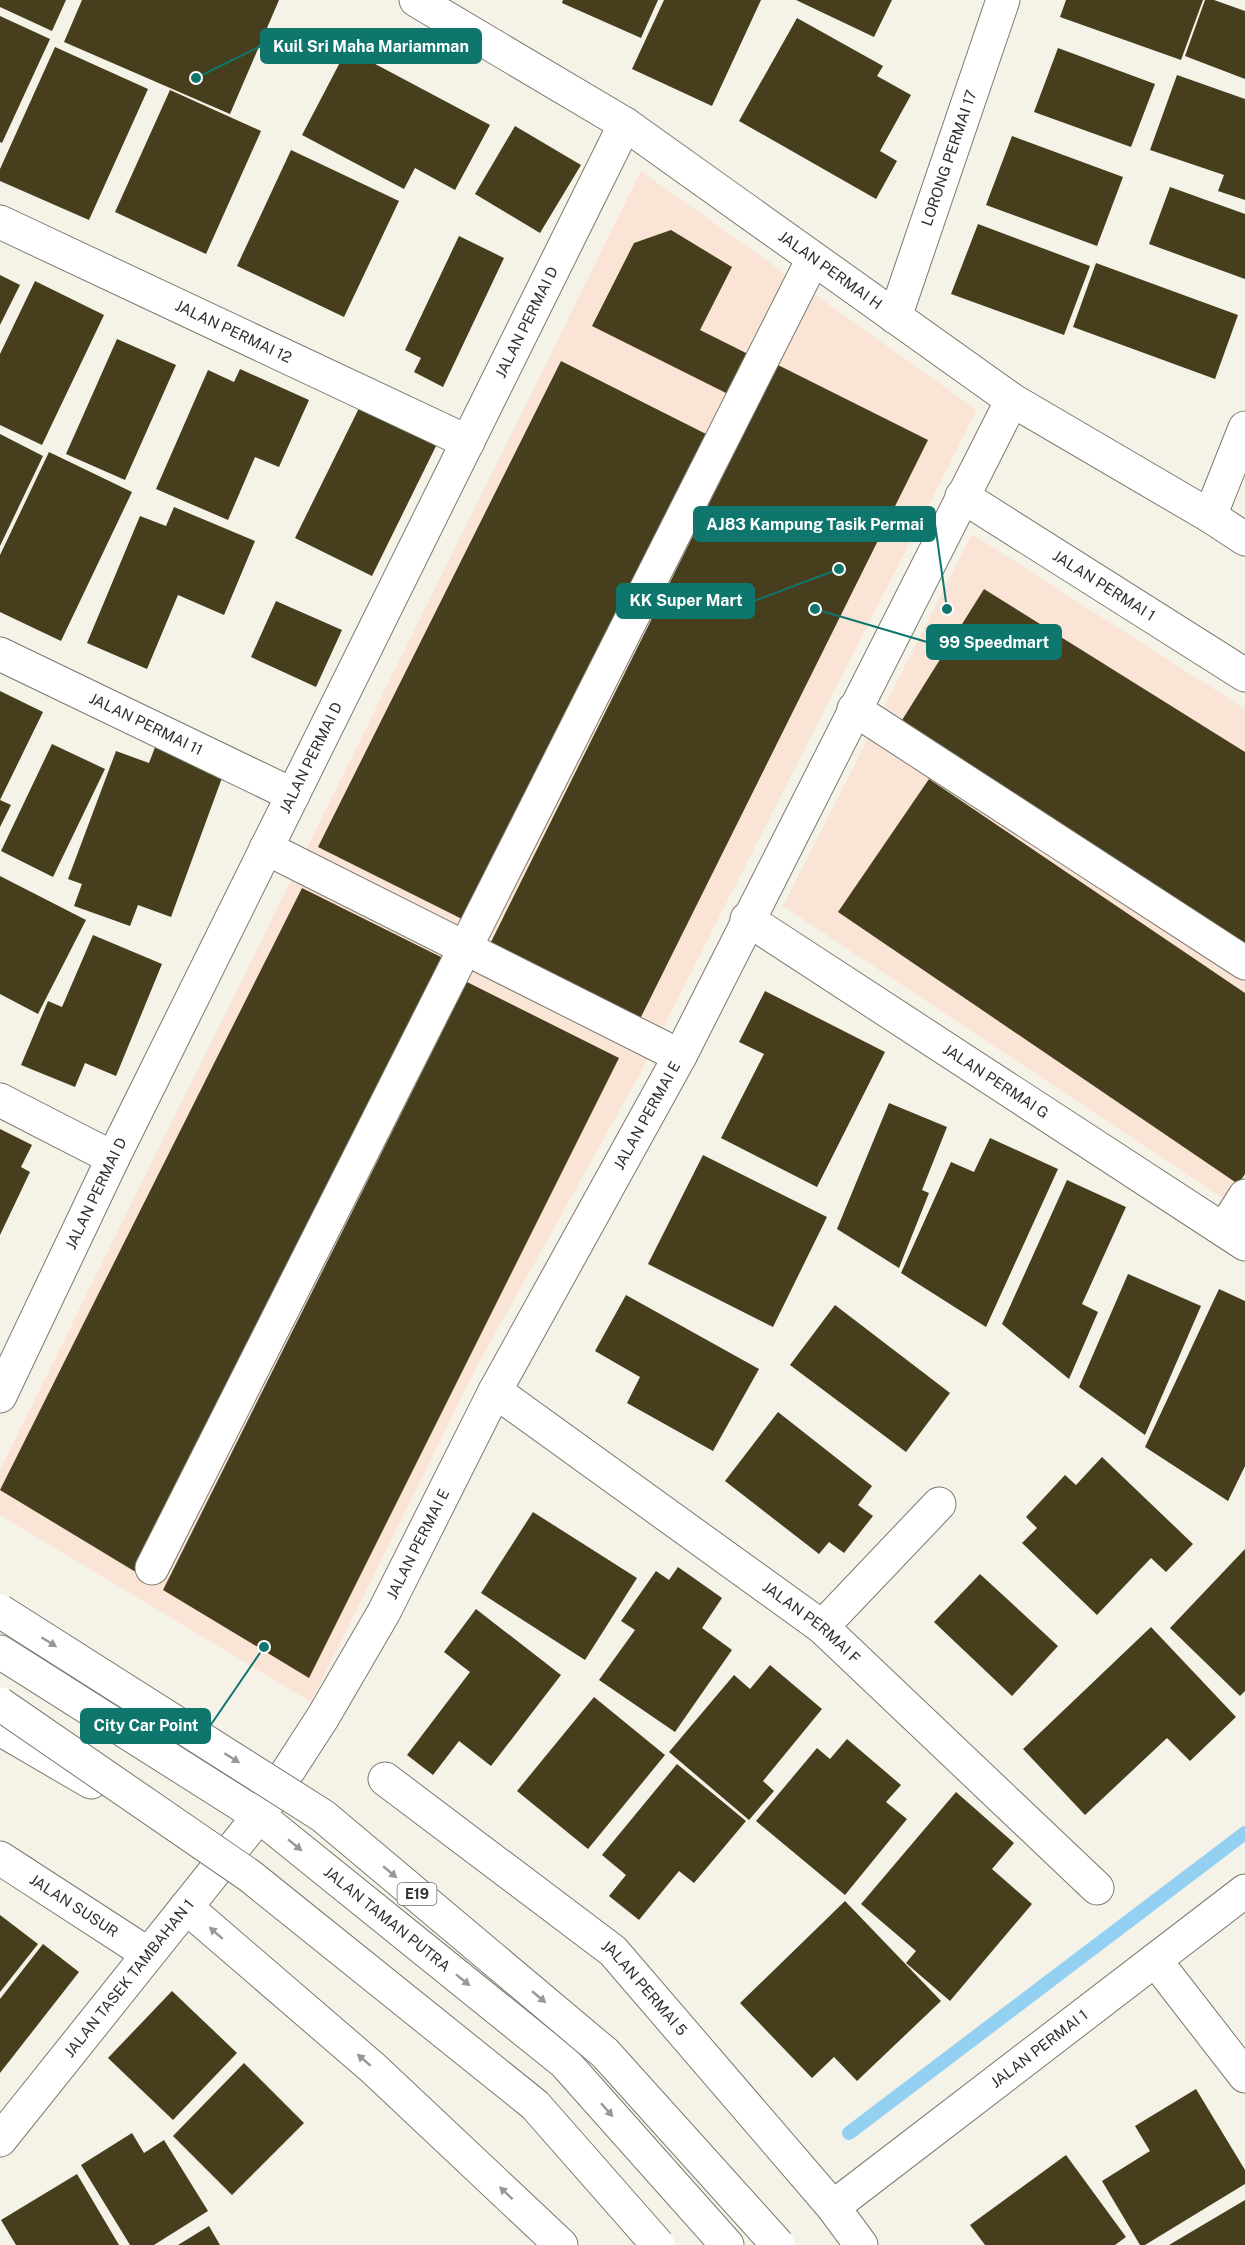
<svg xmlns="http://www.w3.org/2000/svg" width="1245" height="2245" font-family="'Public Sans',sans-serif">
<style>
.commercial{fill:#f9e4d6}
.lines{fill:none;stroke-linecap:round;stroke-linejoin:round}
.stream{stroke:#94d0f2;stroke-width:14}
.building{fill:#463e1c}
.minor-casing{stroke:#7c7a6f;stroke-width:35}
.minor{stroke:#fff;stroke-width:33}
.highway-bridge-casing{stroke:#7c7a6f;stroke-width:35;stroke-linecap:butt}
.highway-bridge{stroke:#fff;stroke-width:33}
.oneway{fill:#989896}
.labels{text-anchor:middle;stroke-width:6;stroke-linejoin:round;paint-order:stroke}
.shield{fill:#fff;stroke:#6f6e6b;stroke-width:1.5}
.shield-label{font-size:14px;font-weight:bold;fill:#31302c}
.street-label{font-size:15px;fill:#31302c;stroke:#fff}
.leader{fill:none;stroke:#0f766e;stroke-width:2}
.callout-dot{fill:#0f766e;stroke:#fff;stroke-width:2}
.callout{fill:#0f766e;stroke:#0f766e;stroke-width:2}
.callout-label{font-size:16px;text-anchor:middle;font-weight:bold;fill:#fff}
</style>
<rect width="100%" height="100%" fill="#f5f3e7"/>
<!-- commercial -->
<g class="commercial">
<polygon points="641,171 977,410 637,1079 477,1366 311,1702 0,1515 0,1470"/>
<polygon points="972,534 1245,709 1245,1213 783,906"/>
</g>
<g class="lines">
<!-- stream -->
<polyline class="stream" points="849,2133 1245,1833"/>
</g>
<!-- building -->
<g class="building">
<polygon points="0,0 66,0 52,31 0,7"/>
<polygon points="82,0 279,0 230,114 64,42"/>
<polygon points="563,0 658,0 641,38 562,3"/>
<polygon points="664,0 761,0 712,106 632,69"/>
<polygon points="796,0 892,0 874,37"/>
<polygon points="1066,0 1203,0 1181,60 1060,17"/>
<polygon points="1205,0 1214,0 1245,11 1245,79 1185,56"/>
<polygon points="0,16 50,39 2,143 0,142"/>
<polygon points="797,18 883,66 877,76 911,95 880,151 897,161 876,199 739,121"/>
<polygon points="55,47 148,89 89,220 0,181 0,169"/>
<polygon points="1058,48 1155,84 1131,147 1034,112"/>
<polygon points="347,49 490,125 455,190 415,168 404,189 302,135"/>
<polygon points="1177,75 1245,99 1245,200 1218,191 1224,175 1150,150"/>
<polygon points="170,90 261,131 206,254 115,212"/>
<polygon points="515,126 581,165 540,233 475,194"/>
<polygon points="1012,136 1123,177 1097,246 986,205"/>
<polygon points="291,150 399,201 344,317 237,266"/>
<polygon points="1170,187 1245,214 1245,279 1149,244"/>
<polygon points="978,224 1090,266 1064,335 951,294"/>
<polygon points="671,230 732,267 700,330 750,355 730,395 592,326 634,243"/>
<polygon points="459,236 504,258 443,387 414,372 421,358 405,350"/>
<polygon points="1096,263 1238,315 1215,379 1073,327"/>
<polygon points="0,275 20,285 0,325"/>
<polygon points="35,281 104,315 42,445 0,425 0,354"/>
<polygon points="117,339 176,365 125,480 66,454"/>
<polygon points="561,361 712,437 470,923 318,847"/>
<polygon points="778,365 928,440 637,1025 487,950"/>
<polygon points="240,369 309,400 279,467 255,457 228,520 156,489 208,370 234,382"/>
<polygon points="364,398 441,436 372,576 295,538"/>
<polygon points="0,434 43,456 0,546"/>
<polygon points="49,452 132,492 61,641 0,612 0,555"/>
<polygon points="174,507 255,541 224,615 178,595 147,669 87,643 140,516 166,526"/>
<polygon points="984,589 1245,752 1245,953 894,733"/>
<polygon points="276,601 342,630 316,687 251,657"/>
<polygon points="0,691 43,712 0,800 11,805 0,827"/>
<polygon points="157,742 226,767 171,917 138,905 130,926 74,906 82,884 68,879 116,751 149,763"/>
<polygon points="52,744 105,769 53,877 1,851"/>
<polygon points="929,779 1245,993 1245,1174 1238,1184 838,912"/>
<polygon points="0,876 86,920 38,1014 0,994"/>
<polygon points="302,888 447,960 139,1574 0,1490"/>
<polygon points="93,935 162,964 116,1076 85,1063 75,1087 21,1065 48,1001 62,1007"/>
<polygon points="467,982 619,1058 309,1678 163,1590"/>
<polygon points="765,991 885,1052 817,1187 721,1138 764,1054 739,1042"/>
<polygon points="889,1103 947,1127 922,1190 929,1193 899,1268 837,1229"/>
<polygon points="0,1129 32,1145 21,1167 30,1172 0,1235"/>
<polygon points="990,1138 1058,1169 986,1327 901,1273 951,1162 974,1172"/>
<polygon points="703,1155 827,1217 773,1327 648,1264"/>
<polygon points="1067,1180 1126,1207 1082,1304 1098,1312 1069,1379 1002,1324"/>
<polygon points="1128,1274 1201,1306 1145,1435 1079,1387"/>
<polygon points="1219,1289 1245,1301 1245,1466 1228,1501 1145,1447"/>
<polygon points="626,1295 759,1369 713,1451 627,1403 640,1377 595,1351"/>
<polygon points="835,1305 950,1393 906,1452 790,1365"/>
<polygon points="778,1412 872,1486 858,1505 873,1516 844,1553 829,1542 819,1554 725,1481"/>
<polygon points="1102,1457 1193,1544 1166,1572 1151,1558 1097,1615 1022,1543 1037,1528 1026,1517 1065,1475 1076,1485"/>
<polygon points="533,1512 637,1578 585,1660 481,1593"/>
<polygon points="1245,1549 1245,1691 1240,1696 1170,1628"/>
<polygon points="678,1567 722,1598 702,1628 732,1650 675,1732 599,1680 635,1630 621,1621 656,1571 669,1580"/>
<polygon points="980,1574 1058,1646 1012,1696 934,1622"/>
<polygon points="476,1609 561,1675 491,1766 459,1741 433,1775 407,1755 470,1672 444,1652"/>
<polygon points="1151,1627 1236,1717 1190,1761 1167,1738 1085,1815 1023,1749"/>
<polygon points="770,1665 822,1709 763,1781 774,1791 749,1820 669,1752 734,1675 750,1689"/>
<polygon points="594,1697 665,1755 588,1849 517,1791"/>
<polygon points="847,1739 901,1785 886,1802 907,1819 845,1895 756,1821 817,1748 830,1759"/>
<polygon points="677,1764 746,1821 694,1883 679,1871 639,1920 609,1896 626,1875 602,1855"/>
<polygon points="956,1792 1014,1843 992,1869 1032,1904 950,2001 906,1963 916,1951 861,1904"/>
<polygon points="845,1901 941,2001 857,2081 834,2057 812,2078 740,2003"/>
<polygon points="0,1915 38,1944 0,1992"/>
<polygon points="43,1944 79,1972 0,2073 0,1999"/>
<polygon points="172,1991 237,2053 173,2120 108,2058"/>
<polygon points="244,2063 304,2123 232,2195 173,2136"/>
<polygon points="1196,2089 1245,2170 1245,2184 1145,2245 1140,2245 1102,2181 1150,2151 1135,2126"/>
<polygon points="132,2133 144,2153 164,2140 208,2211 154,2245 130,2245 81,2165"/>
<polygon points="1066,2155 1126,2237 1115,2245 985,2245 970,2225"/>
<polygon points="77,2174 119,2245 16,2245 1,2220"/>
<polygon points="1245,2200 1245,2245 1169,2245"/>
<polygon points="209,2226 220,2245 178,2245"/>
</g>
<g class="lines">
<!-- minor casing -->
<g class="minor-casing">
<g id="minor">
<path id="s1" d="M416,0L625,124L1012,400L1210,516L1245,539"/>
<path id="s2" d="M0,222L468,442"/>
<path id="s3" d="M895,317L1003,0"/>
<path id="s4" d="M962,496L1245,675"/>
<polyline points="1210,516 1245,428"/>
<path id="s5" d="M0,654L293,795"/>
<polyline points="854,709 1245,963"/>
<polyline points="266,848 680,1056"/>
<path id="s6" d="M747,919L1245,1244"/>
<polyline points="0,1100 113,1158"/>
<polyline points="1224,1229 1245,1196"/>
<path id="s7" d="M495,1391L822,1627L1097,1888"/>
<path id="s8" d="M0,1396L113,1158L625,124"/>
<polyline points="152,1568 813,259"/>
<polyline points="822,1627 939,1504"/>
<path id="s9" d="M0,1652L259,1816L565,2063L727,2245"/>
<polyline points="0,1729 91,1782"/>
<path id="s10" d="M385,1779L613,1951L833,2207L861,2245"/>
<path id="s11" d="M0,1858L148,1954"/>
<polyline points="186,1907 373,2068 561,2245"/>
<polyline points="1155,1960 1245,2076"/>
<path id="s12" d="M0,2140L259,1816L323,1717L384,1612L495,1391L680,1056L1012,400"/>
<path id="s13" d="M833,2207L1245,1891"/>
</g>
</g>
<!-- minor -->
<use href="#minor" class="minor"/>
<!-- highway-bridge casing -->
<g class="highway-bridge-casing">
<g id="highway-bridge">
<polyline points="0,1611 323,1816 605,2053 778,2245"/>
<polyline points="0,1704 250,1876 535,2105 658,2245"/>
</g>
</g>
<!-- highway-bridge -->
<use href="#highway-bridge" class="highway-bridge"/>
</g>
<!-- one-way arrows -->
<defs><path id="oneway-solid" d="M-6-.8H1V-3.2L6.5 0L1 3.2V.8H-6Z" transform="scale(1.5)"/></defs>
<g class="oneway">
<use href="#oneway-solid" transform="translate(49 1642) rotate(32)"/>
<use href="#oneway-solid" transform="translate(232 1758) rotate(32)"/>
<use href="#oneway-solid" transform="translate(295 1845) rotate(39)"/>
<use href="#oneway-solid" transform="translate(390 1872) rotate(40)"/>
<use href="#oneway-solid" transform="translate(216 1933) rotate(-139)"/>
<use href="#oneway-solid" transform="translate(463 1980) rotate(39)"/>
<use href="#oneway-solid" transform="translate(539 1997) rotate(40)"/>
<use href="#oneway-solid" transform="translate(364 2060) rotate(-139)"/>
<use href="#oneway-solid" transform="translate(607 2110) rotate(48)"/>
<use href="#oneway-solid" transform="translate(506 2193) rotate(-137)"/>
</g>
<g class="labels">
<!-- shield labels -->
<rect class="shield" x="397.5" y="1883" width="39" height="22" rx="4.5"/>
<g class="shield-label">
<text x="417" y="1899">E19</text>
</g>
<!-- street labels -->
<g class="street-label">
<text dy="5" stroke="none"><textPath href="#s3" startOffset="168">LORONG PERMAI 17</textPath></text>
<text dy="5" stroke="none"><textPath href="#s1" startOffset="495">JALAN PERMAI H</textPath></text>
<text dy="5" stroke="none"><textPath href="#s8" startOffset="1196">JALAN PERMAI D</textPath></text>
<text dy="5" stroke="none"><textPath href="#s2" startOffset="258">JALAN PERMAI 12</textPath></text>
<text dy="5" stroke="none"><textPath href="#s4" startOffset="168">JALAN PERMAI 1</textPath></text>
<text dy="5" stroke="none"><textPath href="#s5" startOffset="162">JALAN PERMAI 11</textPath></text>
<text dy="5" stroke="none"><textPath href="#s8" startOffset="710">JALAN PERMAI D</textPath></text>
<text dy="5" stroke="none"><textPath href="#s6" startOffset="297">JALAN PERMAI G</textPath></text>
<text dy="5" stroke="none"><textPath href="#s12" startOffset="1216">JALAN PERMAI E</textPath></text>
<text dy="5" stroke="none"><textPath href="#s8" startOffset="224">JALAN PERMAI D</textPath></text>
<text dy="5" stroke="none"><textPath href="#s12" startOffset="730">JALAN PERMAI E</textPath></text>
<text dy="5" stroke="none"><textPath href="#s7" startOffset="392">JALAN PERMAI F</textPath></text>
<text dy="5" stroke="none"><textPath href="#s11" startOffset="88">JALAN SUSUR</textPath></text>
<text dy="5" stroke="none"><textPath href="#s9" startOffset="471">JALAN TAMAN PUTRA</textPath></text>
<text dy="5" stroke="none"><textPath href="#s12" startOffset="207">JALAN TASEK TAMBAHAN 1</textPath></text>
<text dy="5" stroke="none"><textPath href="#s10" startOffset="334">JALAN PERMAI 5</textPath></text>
<text dy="5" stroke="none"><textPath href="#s13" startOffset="260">JALAN PERMAI 1</textPath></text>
</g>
</g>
<!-- callouts -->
<path class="leader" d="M196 78L261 46M947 609L935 524M839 569L754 601M815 609L927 642M264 1647L210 1726"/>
<g class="callout-dot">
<circle cx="196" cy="78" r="6"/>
<circle cx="947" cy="609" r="6"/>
<circle cx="839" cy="569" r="6"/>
<circle cx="815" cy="609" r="6"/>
<circle cx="264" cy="1647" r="6"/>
</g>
<g class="callout">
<rect x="261" y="29" width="220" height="34" rx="6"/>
<rect x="694" y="507" width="241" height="34" rx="6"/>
<rect x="617" y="584" width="137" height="34" rx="6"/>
<rect x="927" y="625" width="134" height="34" rx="6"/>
<rect x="81" y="1709" width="129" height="34" rx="6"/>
</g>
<g class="callout-label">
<text x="371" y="52">Kuil Sri Maha Mariamman</text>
<text x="815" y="530">AJ83 Kampung Tasik Permai</text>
<text x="686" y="606">KK Super Mart</text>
<text x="994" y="648">99 Speedmart</text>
<text x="146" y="1731">City Car Point</text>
</g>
</svg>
